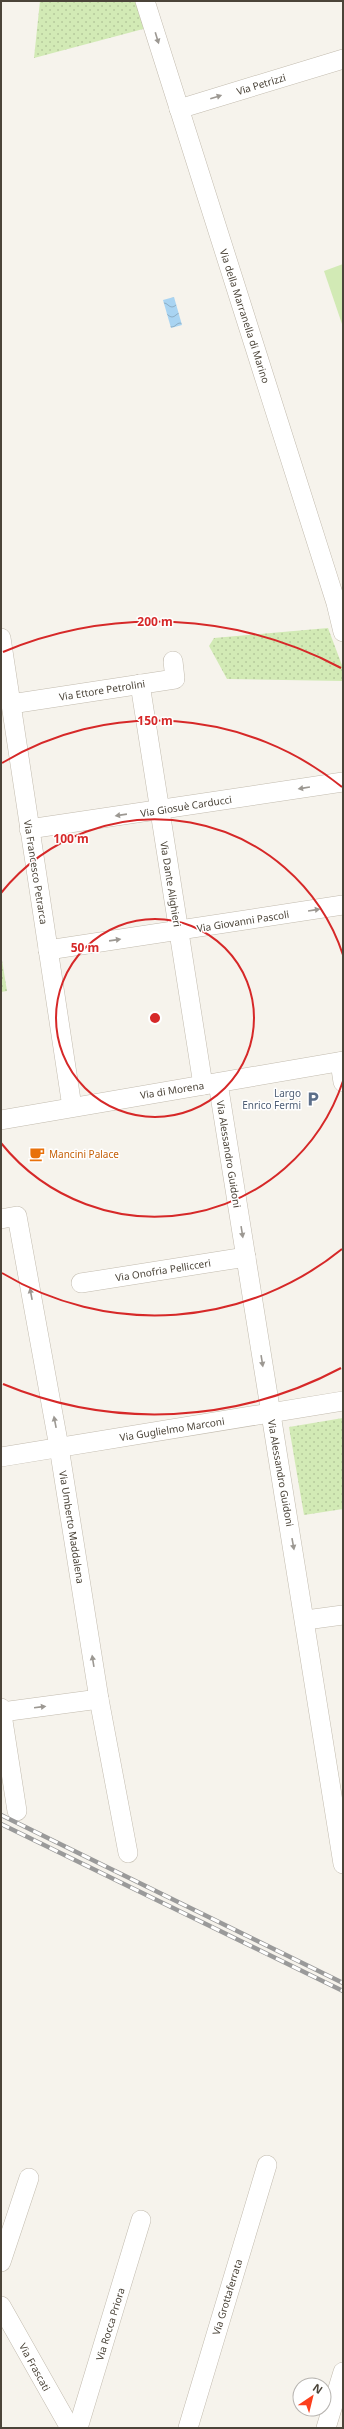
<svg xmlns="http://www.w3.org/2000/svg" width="344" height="2429" font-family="'Noto Sans',sans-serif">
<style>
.grass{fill:url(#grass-dots)}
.garden{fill:#d2eab5}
.water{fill:url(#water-waves)}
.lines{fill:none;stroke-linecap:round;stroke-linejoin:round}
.minor-casing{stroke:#c2bbae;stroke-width:20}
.minor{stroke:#fff;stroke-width:19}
.rail-casing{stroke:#9a9a9a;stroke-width:4.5}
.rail{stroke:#fff;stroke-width:3;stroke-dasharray:9;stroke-linecap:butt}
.oneway{fill:#9c9892}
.ring{fill:none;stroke:#d62828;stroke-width:2}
.labels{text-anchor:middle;stroke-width:3;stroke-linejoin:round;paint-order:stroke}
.street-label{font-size:10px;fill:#4b4439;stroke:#fff}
.service-label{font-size:10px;fill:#4e5e75;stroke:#fff;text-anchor:end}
.food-label{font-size:10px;fill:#c56008;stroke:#fff;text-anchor:start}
.centre{fill:#d62828;stroke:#fff;stroke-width:2}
.ring-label{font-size:12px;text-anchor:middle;font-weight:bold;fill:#d62828;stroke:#fff;stroke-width:3;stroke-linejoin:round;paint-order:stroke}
</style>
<defs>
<pattern id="grass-dots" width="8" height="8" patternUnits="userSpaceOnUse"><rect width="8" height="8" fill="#d2eab5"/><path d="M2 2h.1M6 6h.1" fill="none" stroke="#b6ca9c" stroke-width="1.8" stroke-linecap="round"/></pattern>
<pattern id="water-waves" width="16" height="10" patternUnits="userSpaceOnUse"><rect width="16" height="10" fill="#a9d4f2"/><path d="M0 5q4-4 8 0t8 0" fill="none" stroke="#8caec5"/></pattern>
</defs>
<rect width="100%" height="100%" fill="#f6f3ec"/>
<!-- grass -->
<g class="grass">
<polygon points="40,1 139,1 147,28 34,58"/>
<polygon points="328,628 343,668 343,681 227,679 209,646 214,638"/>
<polygon points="1,954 7,991 1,992"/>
<polygon points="343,1418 343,1509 304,1515 289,1427"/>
</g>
<!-- garden -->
<polygon class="garden" points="343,264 343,327 324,271"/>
<!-- water -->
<polygon class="water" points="174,297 182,325 171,328 163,300"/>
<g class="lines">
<!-- minor casing -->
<g class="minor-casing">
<g id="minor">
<polyline points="145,1 336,603 343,632"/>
<polyline points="179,109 343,59"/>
<polyline points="1,638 72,1107"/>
<polyline points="140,684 203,1085"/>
<polyline points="11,704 175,679 173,661"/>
<polyline points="29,829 343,782"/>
<polyline points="48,950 343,905"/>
<polyline points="340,1062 343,1082"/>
<polyline points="218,1083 343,1864"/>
<polyline points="1,1120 343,1061"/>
<polyline points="1,1219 17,1216 59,1447 99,1699 128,1853"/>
<polyline points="81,1283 246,1257"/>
<polyline points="1,1457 343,1401"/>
<polyline points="306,1620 343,1615"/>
<polyline points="1,1708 17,1811"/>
<polyline points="2,1712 99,1699"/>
<polyline points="1,2262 29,2178"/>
<polyline points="1,2306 70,2428"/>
<polyline points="78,2428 141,2220"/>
<polyline points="188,2428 267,2165"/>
<polyline points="326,2428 343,2372"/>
</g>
</g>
<!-- minor -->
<use href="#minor" class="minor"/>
<!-- rail casing -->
<g class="rail-casing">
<g id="rail">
<polyline points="1,1815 343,1983"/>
<polyline points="1,1824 343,1991"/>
</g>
</g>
<!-- rail -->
<use href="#rail" class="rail"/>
</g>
<!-- one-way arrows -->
<defs><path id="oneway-solid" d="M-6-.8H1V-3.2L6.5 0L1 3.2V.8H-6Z"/></defs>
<g class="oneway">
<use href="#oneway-solid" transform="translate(157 38) rotate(73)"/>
<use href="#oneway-solid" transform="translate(216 97) rotate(-17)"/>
<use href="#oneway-solid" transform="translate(304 788) rotate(171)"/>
<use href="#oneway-solid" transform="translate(121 815) rotate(172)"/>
<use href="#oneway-solid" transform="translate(314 910) rotate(-9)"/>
<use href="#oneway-solid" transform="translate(115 940) rotate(-8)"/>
<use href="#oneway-solid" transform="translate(242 1232) rotate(81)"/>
<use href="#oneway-solid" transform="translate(31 1294) rotate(-101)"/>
<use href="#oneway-solid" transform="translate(262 1361) rotate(81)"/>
<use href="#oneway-solid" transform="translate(55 1422) rotate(-101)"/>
<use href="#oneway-solid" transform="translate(293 1544) rotate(80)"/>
<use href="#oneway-solid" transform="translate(93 1661) rotate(-99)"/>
<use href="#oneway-solid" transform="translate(40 1707) rotate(-7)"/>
</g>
<!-- distance rings -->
<g class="ring">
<circle cx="155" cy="1018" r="99"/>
<path d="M343 1081A198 198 0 0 1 1 1143M1 893A198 198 0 0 1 343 955"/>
<path d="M342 1249A297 297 0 0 1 2 1273M2 763A297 297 0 0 1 342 787"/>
<path d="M341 1368A396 396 0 0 1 3 1384M3 652A396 396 0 0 1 341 668"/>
</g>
<!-- icons -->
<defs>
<g id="parking-bare" transform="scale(1.2)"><path d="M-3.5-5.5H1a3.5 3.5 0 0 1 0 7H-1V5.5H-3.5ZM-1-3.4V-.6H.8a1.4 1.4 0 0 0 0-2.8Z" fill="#5c6f8a" stroke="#fff" stroke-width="2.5" paint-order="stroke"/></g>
<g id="cafe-bare" transform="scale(1.2)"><path d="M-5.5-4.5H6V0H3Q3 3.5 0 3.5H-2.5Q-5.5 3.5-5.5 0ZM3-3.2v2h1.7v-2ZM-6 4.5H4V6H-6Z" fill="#e8710a" stroke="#fff" stroke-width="2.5" paint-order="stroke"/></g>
</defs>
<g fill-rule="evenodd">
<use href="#parking-bare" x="313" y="1099"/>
<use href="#cafe-bare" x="37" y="1154"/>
</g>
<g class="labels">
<!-- street labels -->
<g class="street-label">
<text transform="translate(261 84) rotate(-17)" y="4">Via Petrizzi</text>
<text transform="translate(245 316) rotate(72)" y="4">Via della Marranella di Marino</text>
<text transform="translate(102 690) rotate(-9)" y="4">Via Ettore Petrolini</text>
<text transform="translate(186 806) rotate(-9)" y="4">Via Giosuè Carducci</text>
<text transform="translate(36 872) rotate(81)" y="4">Via Francesco Petrarca</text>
<text transform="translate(171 884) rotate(81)" y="4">Via Dante Alighieri</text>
<text transform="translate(243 921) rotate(-9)" y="4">Via Giovanni Pascoli</text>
<text transform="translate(172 1090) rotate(-9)" y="4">Via di Morena</text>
<text transform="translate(229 1154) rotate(81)" y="4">Via Alessandro Guidoni</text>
<text transform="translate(163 1270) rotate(-9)" y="4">Via Onofria Pellicceri</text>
<text transform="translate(172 1429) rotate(-9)" y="4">Via Guglielmo Marconi</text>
<text transform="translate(281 1473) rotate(80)" y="4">Via Alessandro Guidoni</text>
<text transform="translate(72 1527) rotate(81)" y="4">Via Umberto Maddalena</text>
<text transform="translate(227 2297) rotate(-73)" y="4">Via Grottaferrata</text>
<text transform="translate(110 2324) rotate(-73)" y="4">Via Rocca Priora</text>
<text transform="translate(35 2367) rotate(61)" y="4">Via Frascati</text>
</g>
<!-- service labels -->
<g class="service-label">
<text x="301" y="1097">Largo<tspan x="301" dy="12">Enrico Fermi</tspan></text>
</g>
<!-- food labels -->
<g class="food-label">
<text x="49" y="1158">Mancini Palace</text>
</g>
</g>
<circle cx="155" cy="1018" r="6" class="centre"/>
<g class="ring-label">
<text x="155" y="626">200 m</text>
<text x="155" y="725">150 m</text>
<text x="71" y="843">100 m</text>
<text x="85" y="952">50 m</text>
</g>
<!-- border -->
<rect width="344" height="2429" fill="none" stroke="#4b4439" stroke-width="4"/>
<!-- north arrow -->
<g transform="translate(312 2397) rotate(35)"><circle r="19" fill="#ffffff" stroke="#b7b4b0"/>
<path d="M0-3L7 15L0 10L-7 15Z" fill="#fc3f1d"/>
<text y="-6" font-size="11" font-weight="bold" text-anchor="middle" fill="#4b4439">N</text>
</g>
</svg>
